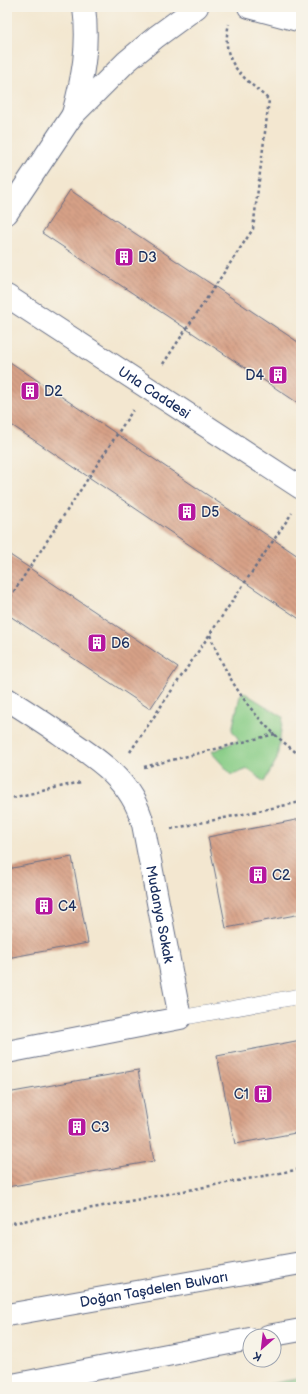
<svg xmlns="http://www.w3.org/2000/svg" width="308" height="1394" font-family="'Balsamiq Sans',sans-serif">
<style>
.green{fill:#89cd87;stroke:#527e72}
.building{fill:url(#building-back-hatch)}
.lines{fill:none;stroke-linecap:round;stroke-linejoin:round}
.service-casing{stroke:#676f86;stroke-width:16}
.minor-casing{stroke:#676f86;stroke-width:24}
.secondary-casing{stroke:#676f86;stroke-width:24}
.path{stroke:#676f86;stroke-width:2.5;stroke-dasharray:3 3;stroke-linecap:butt}
.service{stroke:#fff;stroke-width:15}
.minor{stroke:#fff;stroke-width:22}
.secondary{stroke:#fff;stroke-width:22}
.labels{text-anchor:middle;stroke-width:3;stroke-linejoin:round;paint-order:stroke}
.poi-label{font-size:14px;fill:#1b2f5e;stroke:#f7f3e8;text-anchor:start}
.street-label{font-size:14px;fill:#1b2f5e;stroke:#f7f3e8}
</style>
<defs>
<pattern id="building-back-hatch" width="6" height="6" patternUnits="userSpaceOnUse"><rect width="6" height="6" fill="#d7a187"/><path d="M-1 5l2 2M0 0l6 6M5-1l2 2" fill="none" stroke="#ae8472"/></pattern>
</defs>
<rect width="100%" height="100%" fill="#f7f3e8"/>
<filter id="ink" filterUnits="userSpaceOnUse"><feTurbulence type="fractalNoise" baseFrequency=".025" numOctaves="2"/><feDisplacementMap in="SourceGraphic" scale="8" xChannelSelector="R" yChannelSelector="G"/><feConvolveMatrix kernelMatrix="1 2 1 2 8 2 1 2 1" color-interpolation-filters="sRGB"/></filter>
<filter id="wash" filterUnits="userSpaceOnUse"><feTurbulence type="fractalNoise" baseFrequency=".012" numOctaves="4" result="noise"/><feDisplacementMap in="SourceGraphic" scale="16" xChannelSelector="R" yChannelSelector="G"/><feGaussianBlur stdDeviation="0.9" result="paint"/><feColorMatrix in="noise" values="0 0 0 0 0 0 0 0 0 0 0 0 0 0 0 0 0 1.4 0 .05"/><feComposite in="paint" operator="in"/></filter>
<g filter="url(#wash)">
<rect width="100%" height="100%" fill="#f3e7d0"/>
<!-- green -->
<g class="green">
<polygon points="243,692 283,717 277,759 264,782 248,769 232,775 211,752 239,740 232,730 240,696"/>
<polygon points="301,1378 301,1387 254,1387"/>
</g>
<g id="blocks">
<!-- building -->
<g class="building">
<polygon points="70,190 301,344 301,405 42,233"/>
<polygon points="7,360 301,558 301,620 7,422"/>
<polygon points="7,553 178,667 150,709 7,614"/>
<polygon points="301,819 301,914 226,928 208,837"/>
<polygon points="72,857 88,943 7,958 7,869"/>
<polygon points="301,1040 301,1132 235,1144 217,1056"/>
<polygon points="138,1070 154,1161 7,1187 7,1093"/>
</g>
</g>
</g>
<g filter="url(#ink)">
<use href="#blocks" fill-opacity="0" stroke="#676f86" stroke-width="1"/>
<g class="lines">
<!-- service casing -->
<g class="service-casing">
<polyline id="service" points="180,1018 301,996"/>
</g>
<!-- minor casing -->
<g class="minor-casing">
<g id="minor">
<polyline points="249,7 301,21"/>
<path d="M73,114C83,77 89,46 84,7"/>
<polyline points="7,213 72,116 126,62 156,37 197,7"/>
<path id="s1" d="M7,296L301,488"/>
<path id="s2" d="M7,699C26,711 45,723 63,736C98,759 132,781 143,824L180,1018L7,1052"/>
</g>
</g>
<!-- secondary casing -->
<g class="secondary-casing">
<g id="secondary">
<path id="s3" d="M7,1315L301,1263"/>
<polyline points="268,1336 301,1330"/>
<polyline points="7,1386 250,1339"/>
</g>
</g>
<!-- path -->
<g class="path">
<path d="M163,364L253,229L269,100C244,77 219,63 229,24"/>
<polyline points="7,602 133,410"/>
<path d="M210,635C230,686 256,723 301,756"/>
<polyline points="130,752 292,513"/>
<polyline points="144,767 275,734"/>
<polyline points="7,799 81,782"/>
<polyline points="171,829 301,802"/>
<polyline points="7,1224 301,1169"/>
</g>
<!-- service -->
<use href="#service" class="service"/>
<!-- minor -->
<use href="#minor" class="minor"/>
<!-- secondary -->
<use href="#secondary" class="secondary"/>
</g>
</g>
<!-- icons -->
<defs>
<g id="building-square" transform="scale(1)"><rect x="-9" y="-9" width="18" height="18" rx="4" fill="#b5179e" stroke="#f7f3e8"/><path d="M-4-6H4V6H1V3H-1V6H-4ZM-2.5-4.3h1.7v1.8h-1.7ZM.8-4.3h1.7v1.8H.8ZM-2.5-1h1.7V.8h-1.7ZM.8-1h1.7V.8H.8Z" fill="#fff"/></g>
</defs>
<g fill-rule="evenodd">
<use href="#building-square" x="124" y="257"/>
<use href="#building-square" x="278" y="375"/>
<use href="#building-square" x="30" y="391"/>
<use href="#building-square" x="187" y="512"/>
<use href="#building-square" x="97" y="643"/>
<use href="#building-square" x="258" y="875"/>
<use href="#building-square" x="44" y="906"/>
<use href="#building-square" x="263" y="1094"/>
<use href="#building-square" x="77" y="1127"/>
</g>
<g class="labels">
<!-- poi labels -->
<g class="poi-label">
<text x="138" y="262">D3</text>
<text x="264" y="380" text-anchor="end">D4</text>
<text x="44" y="396">D2</text>
<text x="201" y="517">D5</text>
<text x="111" y="648">D6</text>
<text x="272" y="880">C2</text>
<text x="58" y="911">C4</text>
<text x="249" y="1099" text-anchor="end">C1</text>
<text x="91" y="1132">C3</text>
</g>
<!-- street labels -->
<g class="street-label">
<text dy="5" stroke="none"><textPath href="#s1" startOffset="176">Urla Caddesi</textPath></text>
<text dy="5" stroke="none"><textPath href="#s2" startOffset="281">Mudanya Sokak</textPath></text>
<text dy="5" stroke="none"><textPath href="#s3" startOffset="149">Doğan Taşdelen Bulvarı</textPath></text>
</g>
</g>
<!-- margin -->
<rect width="308" height="1394" fill="none" stroke="#f7f3e8" stroke-width="24"/>
<!-- north arrow -->
<g transform="translate(262 1348) rotate(208)"><circle r="19" fill="#f7f3e8" stroke="#9fa5b1"/>
<path d="M0-3L7 15L0 10L-7 15Z" fill="#b5179e"/>
<text y="-6" font-size="11" font-weight="bold" text-anchor="middle" fill="#1b2f5e">K</text>
</g>
</svg>
